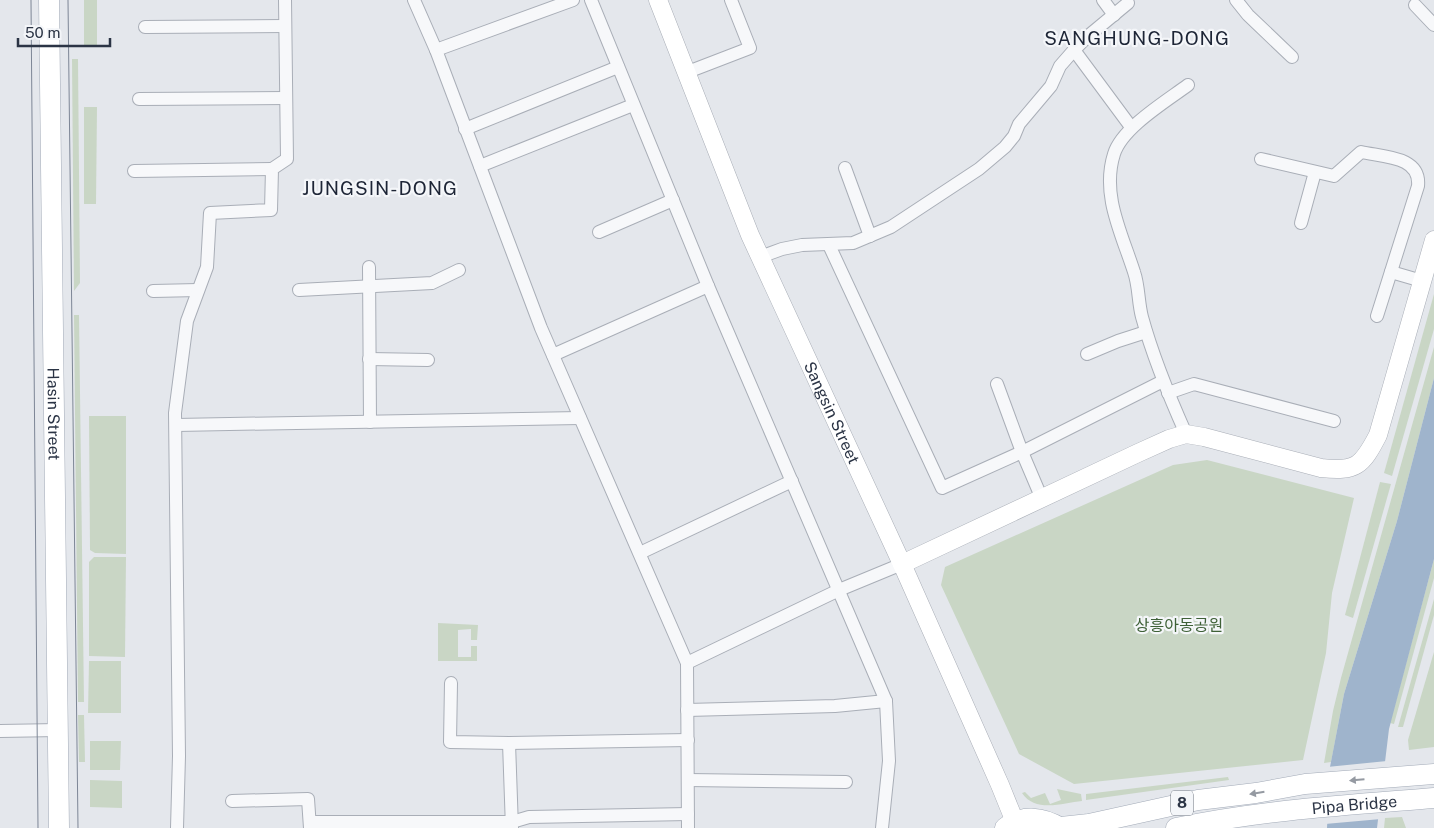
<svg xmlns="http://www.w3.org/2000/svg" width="1434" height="828" font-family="'Public Sans','Noto Sans KR',sans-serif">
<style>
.green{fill:#c9d6c5}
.water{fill:#9fb4cc}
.pier{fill:#e4e7ec}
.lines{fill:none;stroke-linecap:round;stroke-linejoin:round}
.street-casing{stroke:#a9aeb7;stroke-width:14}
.secondary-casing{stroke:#a9aeb7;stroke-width:19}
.primary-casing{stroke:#a3abb8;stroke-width:21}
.street{stroke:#f7f8fa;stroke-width:12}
.secondary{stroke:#fff;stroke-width:18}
.primary{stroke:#fff;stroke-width:20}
.tram{stroke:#7d8696;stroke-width:1}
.oneway{fill:#959aa2}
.labels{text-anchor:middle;stroke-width:4.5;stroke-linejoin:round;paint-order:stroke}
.shield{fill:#f4f6f9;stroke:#676e7b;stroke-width:1}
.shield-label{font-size:15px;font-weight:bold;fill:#2b3445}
.street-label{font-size:16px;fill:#2b3445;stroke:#f4f6f9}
.park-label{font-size:16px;fill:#3f6138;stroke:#f4f6f9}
.quarter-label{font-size:19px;letter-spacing:1px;fill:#1d2536;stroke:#f4f6f9}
</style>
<rect width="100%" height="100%" fill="#e4e7ec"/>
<!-- green -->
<g class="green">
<polygon points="84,0 97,0 97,47 84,46"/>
<polygon points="72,59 78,59 80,283 74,291"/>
<polygon points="84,107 97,107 96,204 84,204"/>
<polygon points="1434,294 1434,329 1392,476 1384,473"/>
<polygon points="74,315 79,315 84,702 78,702"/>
<polygon points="1434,347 1434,378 1397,521 1344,694 1331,762 1324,763 1333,711 1341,678"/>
<polygon points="89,416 126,416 126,554 95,553 90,550"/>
<polygon points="1207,460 1354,498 1332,593 1326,653 1303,760 1074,784 1019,754 941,585 945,567 1173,465"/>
<polygon points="1380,482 1391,484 1353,618 1345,615"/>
<polygon points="94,557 126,557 125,657 89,656 89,562"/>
<polygon points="1434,559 1434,578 1394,724 1390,723"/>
<polygon points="1434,599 1434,615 1403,727 1398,727"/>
<polygon points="438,623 478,625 477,640 471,640 471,629 458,630 458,657 471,657 471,646 477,646 477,661 438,661"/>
<polygon points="1434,652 1434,747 1409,750 1408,740"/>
<polygon points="89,661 121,661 121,713 88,713"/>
<polygon points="78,715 84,715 85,762 79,762"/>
<polygon points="90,741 121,741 120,770 90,770"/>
<polygon points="1228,777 1229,780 1086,800 1086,794"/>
<polygon points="90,780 122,781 122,808 90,807"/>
<path d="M1057,789L1081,794L1082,801C1063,803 1035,813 1022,793L1025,792L1031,798L1045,793L1050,804L1061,800Z"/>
<polygon points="1402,817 1406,828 1384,828 1385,818"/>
</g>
<!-- water -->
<polygon class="water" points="1434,378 1434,559 1389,729 1377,828 1327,828 1330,767 1344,694 1397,521"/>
<!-- pier -->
<polygon class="pier" points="1387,761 1381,819 1325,824 1327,767"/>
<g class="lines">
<!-- street casing -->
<g class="street-casing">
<g id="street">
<polyline points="414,0 436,50 541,328 687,663 688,828"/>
<polyline points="591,0 708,286 886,701 889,761 882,828"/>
<polyline points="1103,0 1114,15"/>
<polyline points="1236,0 1248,15 1292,57"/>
<polyline points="1415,5 1434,25"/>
<polyline points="145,27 285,26"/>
<polyline points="436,50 573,0"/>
<polyline points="1074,50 1131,127"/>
<polyline points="685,73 750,48 731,0"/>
<polyline points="139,99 286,98"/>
<polyline points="465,129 618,67"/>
<path d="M1261,159L1334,176L1361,152C1383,157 1421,156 1418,186L1377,316"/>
<polyline points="480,166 633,105"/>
<polyline points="845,168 870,236"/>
<polyline points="134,171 272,169"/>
<polyline points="1301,223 1315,172"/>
<polyline points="599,232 673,200"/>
<polyline points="829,245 942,488 1022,452 1163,381"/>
<polyline points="760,257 782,249 802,245 853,243 891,227 979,169 1005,147 1014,136 1019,124 1051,86 1060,66 1074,50 1087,37 1128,3"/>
<polyline points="369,267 370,422"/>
<polyline points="1391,272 1422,281"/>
<polyline points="299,290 432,283 459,270"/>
<polyline points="153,291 198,290"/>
<polyline points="1087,354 1118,341 1146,332"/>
<polyline points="553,355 708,286"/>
<polyline points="369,359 428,360"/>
<polyline points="997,384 1022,452 1042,499"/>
<polyline points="1168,393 1194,384 1334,421"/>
<polyline points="176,425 580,418"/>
<path d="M1186,434C1169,396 1153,357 1142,317C1138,302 1139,286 1134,272C1122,234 1101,195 1114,154C1122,128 1165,102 1188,85"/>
<polyline points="640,553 792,481"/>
<polyline points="687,663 839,590 902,564"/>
<polyline points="451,683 450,742 509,743 688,740"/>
<polyline points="687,710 835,706 886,701"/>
<polyline points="0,731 58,730"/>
<polyline points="509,743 512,828"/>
<polyline points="688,780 846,782"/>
<polyline points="232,801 308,799 310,828"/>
<polyline points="310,822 512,822 529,817 688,814"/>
<polyline points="177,828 179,756 175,413 187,321 207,267 210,213 271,210 272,169 287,159 285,0"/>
</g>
</g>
<!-- secondary casing -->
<g class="secondary-casing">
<g id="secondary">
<path id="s1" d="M658,0L750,235L902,564L1000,785L1015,822"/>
<path d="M902,564L1138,453L1169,439L1186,434L1204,437L1321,468C1356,472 1362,466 1378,435L1434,240"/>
</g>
</g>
<!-- primary casing -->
<g class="primary-casing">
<g id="primary">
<path id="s2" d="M49,0L59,828"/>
<polyline points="1061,827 1089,824 1198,800 1256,793 1305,784 1434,774"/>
<path d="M1005,828C1023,814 1043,817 1061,828"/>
<path id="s3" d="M1176,828C1261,810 1348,805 1434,798"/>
</g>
</g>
<!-- street -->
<use href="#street" class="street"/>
<!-- secondary -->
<use href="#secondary" class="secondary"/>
<!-- primary -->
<use href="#primary" class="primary"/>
<!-- tram -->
<g class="tram">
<polyline points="31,0 38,828"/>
<polyline points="68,0 78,828"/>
</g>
</g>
<!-- one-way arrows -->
<defs><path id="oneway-solid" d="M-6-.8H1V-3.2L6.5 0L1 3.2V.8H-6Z" transform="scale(1.25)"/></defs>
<g class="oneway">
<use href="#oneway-solid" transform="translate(1357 780) rotate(175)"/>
<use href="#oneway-solid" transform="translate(1257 793) rotate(171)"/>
</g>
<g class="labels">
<!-- shield labels -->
<rect class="shield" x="1171" y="790.5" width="22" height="25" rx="4"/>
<g class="shield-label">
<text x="1182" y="808">8</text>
</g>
<!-- street labels -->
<g class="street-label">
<text dy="6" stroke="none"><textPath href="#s1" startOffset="448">Sangsin Street</textPath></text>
<text dy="6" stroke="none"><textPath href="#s2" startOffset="414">Hasin Street</textPath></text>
<text dy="6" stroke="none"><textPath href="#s3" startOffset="180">Pipa Bridge</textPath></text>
</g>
<!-- park labels -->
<g class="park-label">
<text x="1179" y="631">상흥아동공원</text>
</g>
<!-- quarter labels -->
<g class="quarter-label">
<text x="1137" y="45">SANGHUNG-DONG</text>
<text x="380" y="195">JUNGSIN-DONG</text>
</g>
</g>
<!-- scale -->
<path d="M18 38v8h92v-8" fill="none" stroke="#2b3445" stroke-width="2.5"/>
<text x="25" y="38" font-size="15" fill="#2b3445" stroke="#f4f6f9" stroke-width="4" paint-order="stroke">50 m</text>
</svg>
